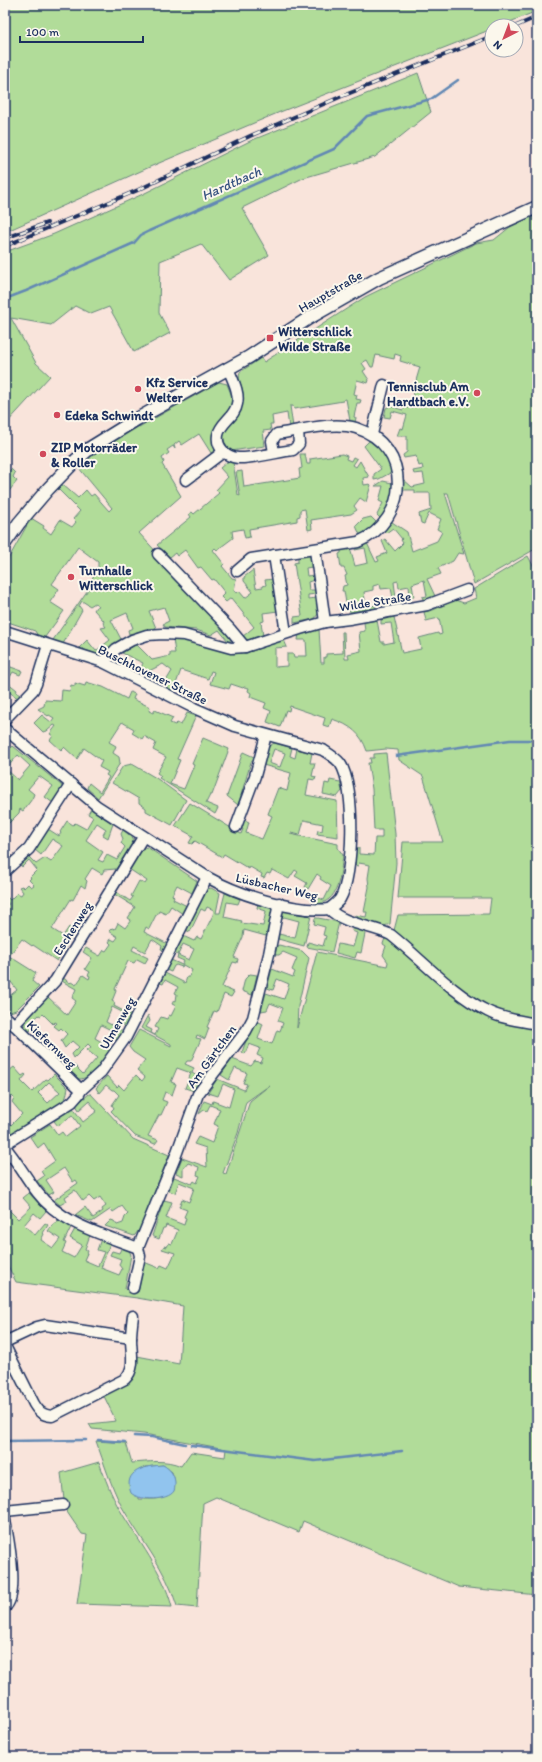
<svg xmlns="http://www.w3.org/2000/svg" width="542" height="1762" font-family="Itim,sans-serif">
<style>
.green{fill:#b1dc99;stroke:#66867c;fill-rule:evenodd}
.water{fill:#91c4ee;stroke:#6288b4}
.lines{fill:none;stroke-linecap:round;stroke-linejoin:round}
.stream{stroke:#6288b4;stroke-width:2.5}
.minor-casing{stroke:#1b2f5e;stroke-width:13}
.major-casing{stroke:#1b2f5e;stroke-width:15}
.minor{stroke:#fbf7ec;stroke-width:10}
.major{stroke:#fbf7ec;stroke-width:12}
.rail-casing{stroke:#1b2f5e;stroke-width:4}
.rail{stroke:#fbf7ec;stroke-width:2.5;stroke-dasharray:8;stroke-linecap:butt}
.poi-dot{fill:#d1495b;stroke:#fbf7ec;stroke-width:1.5}
.labels{text-anchor:middle;stroke-width:4;stroke-linejoin:round;paint-order:stroke}
.street-label{font-size:13px;fill:#1b2f5e;stroke:#fbf7ec}
.poi-label{font-size:13px;font-weight:bold;fill:#1b2f5e;stroke:#fbf7ec;text-anchor:start}
.water-label{font-size:14px;font-style:italic;fill:#385482;stroke:#fbf7ec}
</style>
<rect width="100%" height="100%" fill="#f9e4db"/>
<filter id="ink" filterUnits="userSpaceOnUse"><feTurbulence type="fractalNoise" baseFrequency=".025" numOctaves="2"/><feDisplacementMap in="SourceGraphic" scale="8" xChannelSelector="R" yChannelSelector="G"/><feConvolveMatrix kernelMatrix="1 2 1 2 8 2 1 2 1" color-interpolation-filters="sRGB"/></filter>
<g filter="url(#ink)">
<!-- green -->
<g class="green">
<polygon points="11,5 537,5 537,11 500,26 492,26 492,29 280,112 152,166 5,232 5,9"/>
<polygon points="418,73 431,112 375,157 303,178 242,208 269,255 229,280 201,244 160,261 159,313 170,333 134,352 109,307 91,314 75,306 51,325 11,318 36,363 50,376 5,425 5,252 54,234 143,194 250,141"/>
<path d="M537,213V548L474,584L448,493H445L464,554L458,553L453,561L438,568L441,574L427,579L435,596L424,601L422,597L427,596L424,580L412,584L414,597H410L409,586L399,588L398,581L394,582L397,606L385,608L384,604L394,603L391,588L381,589L380,584L373,586V590L364,592L366,607L376,605V608L350,612L349,609H347L344,591H342L343,586L347,585L345,576L347,575L344,568H341L339,554L341,553V550L350,548L355,566L368,563L365,548L355,550L356,547L367,543L376,562L379,561L377,557L387,553L382,541L385,539L395,551L403,543L401,540L402,539L393,528L386,533L384,531L392,522L407,532L412,551L437,541L442,532L437,529L441,519L429,513L424,524L421,523L419,514L431,510L430,493H415V490H403V479L412,487L425,484L423,473L414,474L413,471L423,469L422,465L419,466L416,456L404,458L403,455L407,452V436H397L400,428L403,429L407,415L392,411L390,418L384,417L386,408L390,406L403,410L404,407L409,408L414,391L418,392L420,386L415,384L420,367L400,361L401,356L395,354L394,359L376,355L373,367H371L367,360L362,363L366,369L363,371L369,380L368,383L357,380L354,394L357,395L356,399L361,400L360,403H357L354,417L356,418L355,422L350,421L346,399L343,400V401L294,409L293,406H290L293,427L289,428L287,413L272,416L273,424H270L271,430L263,431L265,446L231,451L224,445L222,435C230,423 242,411 243,396C244,388 237,381 240,372L261,358L264,362L365,297L476,243L494,240L510,227Z"/>
<path d="M219,382L227,384L233,399C229,419 204,427 217,450L211,453L199,434L182,445L179,441L174,445L175,449L173,446L167,450L169,453L162,458L164,462L162,464L181,496L139,533L231,634L230,642L228,641L219,630L211,635L196,630L165,627L163,624L169,621L164,607L149,611L156,628L129,634L128,630L133,628L127,613L111,620L122,641L99,655L79,648L87,640L96,651L110,640L101,628L106,627L103,623L104,621L94,610L96,607L99,606L95,603L90,606L82,601L79,606L82,610L63,644L53,640L92,584L90,582L98,568V562L78,547L52,584L59,589L50,602L64,611L45,637L44,639L39,638L35,631L5,621V565L31,518L44,526L43,528L51,534L60,520L72,527L76,522L73,519L80,511L58,489L63,485L78,498L86,490L91,496L94,494L109,511L112,508L78,467C94,448 116,437 138,425L139,427Z"/>
<polygon points="371,440 385,454 392,472 379,479 374,480 374,474 381,469 364,446 368,442"/>
<polygon points="300,454 305,454 307,464 310,464 310,459 342,454 347,456 346,459 351,461 353,457 357,459 353,465 356,467 360,461 369,477 363,478 364,485 370,484 371,485 366,502 360,498 354,506 357,510 351,514 311,520 312,529 308,530 305,509 300,510 300,516 297,517 297,521 249,529 250,537 245,538 243,529 232,531 233,538 217,550 215,548 213,550 224,564 222,566 232,578 236,579 234,591 237,593 239,591 245,598 253,592 244,581 244,577 253,570 256,588 263,587 263,586 266,585 265,580 273,579 273,583 277,583 278,611 263,613 264,621 261,622 263,636 247,640 242,637 254,627 231,598 226,602 221,597 225,593 214,579 212,580 201,567 198,568 185,550 177,556 175,553 170,557 157,545 191,517 189,514 192,512 194,514 219,493 216,490 228,477 220,468 227,462 233,462 238,495 240,496 236,472 242,471 244,487 300,478 299,469 302,468"/>
<polygon points="11,469 15,473 13,477 17,481 6,495 5,476"/>
<path d="M383,481L392,483C397,495 387,509 381,519L377,515L383,503L379,501L383,486H375Z"/>
<polygon points="371,517 376,522 377,525 360,535 356,526 363,519"/>
<polygon points="305,554 311,556 312,567 306,568 307,576 314,575 314,580 308,582 309,590 316,590 316,594 308,595 308,599 317,598 319,613 314,619 294,623 294,617 302,616 294,563 298,562 298,557"/>
<path d="M528,556L537,573V1595L459,1587L303,1521L299,1532L216,1497L203,1503L197,1608L177,1606C166,1569 141,1540 122,1507C111,1486 104,1463 96,1441L126,1443L132,1463C148,1462 166,1459 181,1466L191,1452L225,1457L226,1449L144,1434L92,1429L89,1424L116,1421L103,1394C127,1382 133,1385 137,1356L179,1364L183,1306L137,1298L16,1282L5,1260V1206L18,1219L31,1207L23,1198L29,1193L46,1211L40,1218L34,1213L24,1225L35,1235L45,1223L48,1225L43,1233L44,1234L41,1240L53,1248L60,1239L48,1231L54,1223H56L58,1220L71,1227L64,1242L66,1243L62,1252L74,1258L82,1245L70,1238L75,1229L90,1235L85,1249L88,1251L84,1260L98,1266L104,1252L97,1250L101,1239L110,1243L101,1268L119,1275L122,1269L119,1265L121,1259L110,1255L112,1251L119,1253L122,1247L129,1250L131,1255L125,1289L138,1292L144,1262L159,1268L161,1265L168,1268L175,1253L162,1249L164,1246L167,1247L169,1243L172,1244L178,1230L166,1225L165,1228H163L159,1239L152,1236L164,1200L172,1202L166,1218L184,1225L186,1218L184,1217L187,1210L179,1207L182,1199L189,1202L194,1188L179,1182L175,1193L169,1191L174,1177L192,1184L194,1181L197,1183L200,1176L197,1175L199,1167L188,1163L183,1169V1176L176,1173L182,1158L207,1167L206,1148L194,1144L198,1137L212,1143L218,1126L214,1124L220,1109L210,1105L207,1111L204,1110L199,1114L204,1101L212,1104L213,1101L229,1107L234,1089L223,1084L218,1096L208,1093L217,1079L244,1090L247,1084L243,1083L247,1073L235,1068L229,1080L221,1075L232,1059L251,1066L255,1061L261,1063L263,1058L257,1055L260,1048L249,1044L245,1054L242,1052L247,1038L257,1021L263,1024L258,1039L272,1044L277,1030L280,1031L283,1023L278,1021L283,1008L270,1003L267,1010L261,1011L266,993L284,999L289,984L277,979L273,990L267,988L272,969L293,977L295,972L292,970L297,958L283,952L279,955H275L277,946L279,945L302,951L309,958L298,1006L297,1028L317,952L387,966L388,962L383,955L386,946L383,944L385,938L379,937V935L392,938L398,915L489,914L491,898H398L403,842H443L423,776L399,760L398,750L386,749L367,751C361,733 350,725 332,719L329,727L323,725L325,718L290,706L289,711L286,710L280,727L267,722L271,711L264,708L266,703L250,697L251,693L248,691L249,688L244,687L243,688L231,684L229,689L210,684L214,672L211,671L208,679L181,670L173,692L163,686L172,671L163,664L143,674L139,672L143,663L122,653L136,644L152,660L170,656V653H175L173,639L191,641L229,653L234,654L252,651L284,640L287,647L275,648V667L287,666V654H293L294,658H297V656H307L306,640H298L299,634L319,629L321,663H324V657H326V654L343,653L342,632H344L345,659H349L348,654L361,651L359,632L365,631L364,622L377,620L381,642H384V644L394,642L391,623L381,624V620L394,617L402,653L421,649L419,638L438,633L439,635L442,634L439,618L426,621L424,612L433,610L455,600L464,603L476,598L474,589ZM270,1085L250,1101L226,1174L223,1173L238,1133L246,1102ZM163,1465L172,1472L174,1478C163,1501 165,1499 139,1499L138,1471L145,1467Z"/>
<polygon points="8,666 22,671 20,675 13,672 7,682 17,690 16,692 21,696 19,699 5,689 5,668 7,669"/>
<polygon points="86,682 103,687 127,699 130,692 135,694 133,699 150,707 149,711 153,713 155,710 173,718 170,723 175,725 177,723 181,725 187,713 196,716 177,759 180,760 170,784 184,789 194,765 192,764 203,738 229,749 212,795 210,795 206,803 218,808 215,814 159,778 161,776 157,773 166,757 153,750 156,743 144,736 142,739 132,733 134,729 122,722 109,742 116,746 113,753 119,757 120,763 98,798 87,788 89,783 100,792 109,777 106,775 108,772 99,767 102,761 84,748 77,759 64,747 61,750 50,740 53,736 50,734 56,726 54,725 47,731 43,732 34,723 42,715 51,722 54,718 49,715 48,716 38,709 44,706 45,700 61,701 62,690 70,691 71,685 75,686 75,683 85,686"/>
<path d="M274,743L292,748L290,756L295,758L297,749L312,753L310,763H315L312,776L316,777L315,780L309,779L306,795L337,801L338,837L317,834L318,830L322,831L323,824L304,820L300,835L291,833L290,834L338,844V848L343,855C340,874 340,904 314,904L319,898L324,900L331,886L320,879L321,877L317,874L308,889L305,887L307,883L295,876L298,872L295,870L289,879L272,870L270,874L267,873L264,878L261,877L262,874L250,867L249,869L224,854L222,857L195,841L192,844L189,843L193,836L175,826L190,803L241,834L243,829L240,827L243,819L249,822L246,833L262,839L272,816L268,814L278,788L287,791L291,773L263,765L268,747ZM274,749L285,753L280,767L269,763Z"/>
<path d="M5,746L7,748L9,746L11,748L13,746L61,785L63,788L53,803L45,797L53,786L39,776L28,789L34,794L32,799L23,811L20,809L19,813L5,827L6,774ZM18,755L30,766L18,780L6,769Z"/>
<polygon points="243,752 254,757 251,762 238,805 227,796"/>
<polygon points="386,753 395,834 396,863 390,924 381,927 353,919 355,915 366,917 367,912 364,912 369,887 368,878 370,865 359,863 358,866 354,865 356,847 359,848 359,854 374,855 375,838 382,838 382,830 374,830 372,789 368,763 371,763 370,758 374,758 374,754"/>
<polygon points="132,764 156,778 186,800 172,825 146,811 146,808 139,803 139,799 112,783 123,766"/>
<polygon points="330,780 340,782 342,791 337,797 323,794 325,783 329,784"/>
<polygon points="91,809 113,824 108,838 103,835 106,829 97,823 86,840 103,852 98,860 103,862 107,855 117,860 125,847 121,843 123,839 121,834 123,830 133,838 133,843 116,869 104,870 102,874 92,868 85,879 87,881 85,888 81,885 73,900 71,899 52,929 63,936 69,927 75,931 57,961 33,945 32,946 22,939 9,956 36,973 32,981 39,987 16,1010 10,1012 5,1007 5,993 8,997 17,990 11,982 8,983 5,979 5,907 9,904 5,899 5,895 10,900 17,893 21,895 23,892 19,887 22,886 24,888 28,884 31,887 34,885 29,880 31,878 30,877 37,870 29,860 22,867 20,864 28,856 36,864 45,858 51,862 63,846 52,839 41,855 35,850 48,829 59,836 61,833 60,832 67,821 73,825 75,823 86,829 93,817 88,814"/>
<path d="M147,847L197,881L192,893L177,885L172,895L174,897L173,899L187,906L183,914L171,906L166,914L159,911L157,915H156L149,929L146,927L144,932L168,944L165,951L161,949L162,946L152,939L145,952L134,946L132,950L148,958L145,963L137,959L134,963L128,961L115,989L116,991L112,1001L115,1003L114,1006L131,1015L125,1027L121,1024L126,1014L112,1007L106,1022L123,1031L118,1040L111,1039L115,1032L101,1025L95,1038L112,1048C106,1057 90,1080 79,1079L68,1069L73,1064L83,1074L97,1058L87,1050L91,1047L88,1044L74,1058L72,1054L79,1047L72,1041L65,1048L61,1041L67,1034L61,1028L59,1030L54,1026L57,1023L55,1022L53,1024L43,1014L41,1016L39,1015L30,1023L33,1027L30,1031L24,1026V1022L48,997L67,1015L76,1001L72,998L76,989L60,980L62,977L70,983L71,982L76,985L83,975L89,979L90,976L88,975L90,972L85,969L92,958L83,952L86,948L100,956L104,950L106,951L111,944L109,942L111,939L115,941L118,937L109,931L112,928L115,929L118,923L125,928L131,920L128,918L135,907L114,894L115,891L130,901L133,897L131,896L139,881L145,884L147,881L129,869L142,849Z"/>
<polygon points="211,888 220,893 216,913 220,913 225,893 240,899 238,904 227,902 224,917 242,921 241,923 263,926 266,911 257,908 258,903 269,907 272,910 266,936 244,930 243,937 234,957 238,959 237,963 233,962 222,987 234,992 231,997 224,994 217,1012 214,1011 207,1027 209,1028 205,1039 197,1035 196,1038 201,1039 191,1061 187,1061 185,1064 194,1068 192,1073 200,1078 194,1091 185,1088 191,1073 177,1068 171,1082 176,1084 172,1095 165,1092 162,1100 167,1102 161,1115 159,1115 148,1136 158,1140 155,1144 135,1136 111,1111 114,1108 112,1105 119,1095 114,1090 112,1090 106,1085 99,1093 96,1088 107,1076 117,1087 119,1085 124,1090 136,1075 142,1081 145,1077 137,1070 145,1060 133,1052 129,1047 139,1030 171,1046 171,1044 141,1028 148,1015 150,1021 146,1027 152,1030 151,1033 155,1035 158,1029 155,1027 161,1017 167,1019 169,1015 171,1016 176,1006 172,1004 174,1000 176,1001 177,994 175,993 178,987 165,980 163,984 160,983 165,973 185,983 187,977 189,977 192,970 183,965 182,967 176,965 174,966 171,972 166,970 171,960 182,965 184,961 177,958 178,955 189,960 194,949 183,944 178,955 174,953 183,936 194,941 197,937 201,939 213,915 214,910 207,907 205,911 201,909 190,932 185,930 207,889"/>
<polygon points="282,910 311,916 304,946 278,939 279,934 295,938 299,921 284,917 283,919 280,918"/>
<polygon points="315,918 318,918 339,922 332,952 307,947 308,942 323,946 326,936 323,935 325,927 314,924"/>
<polygon points="353,925 366,929 361,953 357,952 355,958 336,953 338,944 353,947 357,933 352,931"/>
<polygon points="250,974 257,975 252,995 242,991 245,979"/>
<path d="M14,1067L22,1076L25,1074L26,1075L21,1081L32,1092L46,1079L48,1080L54,1074L68,1088C67,1091 67,1094 66,1097C60,1106 18,1133 7,1136L5,1134V1119L11,1125L22,1114L12,1102L14,1098L12,1096L9,1099L5,1095V1074ZM49,1082L60,1092L48,1103L38,1093Z"/>
<polygon points="89,1094 91,1094 133,1139 169,1155 140,1229 134,1236 105,1226 111,1220 114,1221 117,1225 123,1223 125,1217 128,1214 122,1206 113,1212 111,1209 92,1222 75,1215 85,1207 93,1218 103,1211 102,1209 106,1206 100,1197 94,1201 89,1196 83,1201 75,1190 65,1197 67,1201 60,1205 54,1200 78,1183 76,1180 73,1182 64,1168 46,1180 54,1192 49,1195 37,1181 44,1176 41,1171 55,1161 44,1143 38,1148 30,1137 50,1124 58,1135 62,1132 66,1137 80,1126 72,1115 58,1126 54,1121 73,1108 83,1122 97,1111 89,1101 79,1110 76,1105"/>
<path d="M99,1462C105,1478 111,1495 120,1510C138,1541 163,1571 172,1607L77,1604L87,1535L82,1534L65,1509L61,1473Z"/>
</g>
<!-- water -->
<path class="water" d="M163,1465C170,1469 174,1474 175,1482C175,1485 175,1488 174,1491C168,1501 139,1501 131,1493C122,1470 146,1466 163,1465Z"/>
<g class="lines">
<!-- stream -->
<g class="stream">
<polyline points="5,299 26,291 134,243 141,235 149,231 334,149 367,116 431,99 458,80"/>
<polyline points="396,756 510,740 537,740"/>
<polyline points="134,1436 152,1437 185,1444"/>
<polyline points="98,1440 125,1442"/>
<polyline points="5,1441 86,1440"/>
<polyline points="191,1445 315,1461 402,1451"/>
</g>
<!-- minor casing -->
<g class="minor-casing">
<g id="minor">
<path d="M228,368C232,379 240,392 237,404C235,417 220,423 218,435C216,447 226,457 238,458C251,459 278,452 293,450L299,444L298,431"/>
<polyline points="372,434 384,385"/>
<polyline points="186,480 223,452"/>
<polyline points="315,550 325,622"/>
<polyline points="158,554 230,629 245,647"/>
<polyline points="274,555 286,633"/>
<path d="M237,571L251,559L358,542C410,520 413,446 356,428C334,421 301,430 277,434L272,441L274,452"/>
<path d="M5,631L103,662L194,708L235,726L323,750C329,754 336,758 340,763C356,786 354,876 340,899C337,903 333,906 329,909"/>
<polyline points="103,662 116,649 132,640 147,635 163,634 184,635 231,648 245,647 300,629 325,622 349,619 427,605 467,590"/>
<polyline points="5,719 33,690 36,684 48,645"/>
<path d="M5,729L97,806L207,877C237,894 294,913 329,909"/>
<polyline points="236,827 255,776 266,735"/>
<polyline points="5,871 29,849 71,784"/>
<path d="M329,909C345,925 371,925 391,935C421,959 454,995 487,1011C502,1019 521,1021 537,1024"/>
<polyline points="5,1016 81,1090"/>
<polyline points="14,1025 55,981 143,837"/>
<polyline points="5,1144 72,1102 79,1094 81,1090 101,1072 126,1037 207,877"/>
<path d="M5,1147C17,1161 26,1178 37,1192C61,1224 102,1234 138,1248"/>
<polyline points="133,1288 140,1256 138,1248 176,1155 198,1094 246,1031 253,1018 269,954 279,903"/>
<polyline points="5,1342 37,1327 45,1325 131,1338"/>
<path d="M5,1346L34,1404C39,1412 42,1415 52,1416L125,1379C136,1368 131,1353 131,1339C131,1331 132,1324 133,1316"/>
<polyline points="5,1511 63,1505"/>
<path d="M5,1520C8,1538 20,1596 5,1607"/>
</g>
</g>
<!-- major casing -->
<g class="major-casing">
<polyline id="major" points="5,543 19,523 48,489 74,462 90,448 137,419 249,357 309,318 379,278 537,207"/>
</g>
<!-- minor -->
<use href="#minor" class="minor"/>
<!-- major -->
<use href="#major" class="major"/>
<!-- rail casing -->
<g class="rail-casing">
<g id="rail">
<polyline points="516,26 537,17"/>
<polyline points="5,238 47,223"/>
<polyline points="5,246 138,190 250,136 340,97 492,36"/>
</g>
</g>
<!-- rail -->
<use href="#rail" class="rail"/>
</g>
</g>
<!-- markers -->
<g class="poi-dot">
<rect x="266" y="334" width="8" height="8" rx="2"/>
<circle cx="138" cy="389" r="4"/>
<circle cx="477" cy="393" r="4"/>
<circle cx="57" cy="415" r="4"/>
<circle cx="43" cy="454" r="4"/>
<circle cx="71" cy="577" r="4"/>
</g>
<g class="labels">
<!-- street labels -->
<g class="street-label">
<text transform="translate(330 291) rotate(-30)" y="5">Hauptstraße</text>
<text transform="translate(375 601) rotate(-9)" y="5">Wilde Straße</text>
<text transform="translate(153 674) rotate(26)" y="5">Buschhovener Straße</text>
<text transform="translate(277 886) rotate(13)" y="5">Lüsbacher Weg</text>
<text transform="translate(72 928) rotate(-58)" y="5">Eschenweg</text>
<text transform="translate(117 1023) rotate(-60)" y="5">Ulmenweg</text>
<text transform="translate(52 1044) rotate(44)" y="5">Kiefernweg</text>
<text transform="translate(211 1056) rotate(-54)" y="5">Am Gärtchen</text>
</g>
<!-- poi labels -->
<g class="poi-label">
<text x="278" y="336">Witterschlick<tspan x="278" dy="15">Wilde Straße</tspan></text>
<text x="146" y="387">Kfz Service<tspan x="146" dy="15">Welter</tspan></text>
<text x="469" y="391" text-anchor="end">Tennisclub Am<tspan x="469" dy="15">Hardtbach e.V.</tspan></text>
<text x="65" y="420">Edeka Schwindt</text>
<text x="51" y="452">ZIP Motorräder<tspan x="51" dy="15">&amp; Roller</tspan></text>
<text x="79" y="575">Turnhalle<tspan x="79" dy="15">Witterschlick</tspan></text>
</g>
<!-- water labels -->
<g class="water-label">
<text transform="translate(231 183) rotate(-24)" y="5">Hardtbach</text>
</g>
</g>
<!-- margin -->
<rect width="542" height="1762" fill="none" stroke="#fbf7ec" stroke-width="20"/>
<rect x="10" y="10" width="522" height="1742" fill="none" stroke="#1b2f5e" stroke-width="1.5" filter="url(#ink)"/>
<!-- north arrow -->
<g transform="translate(504 38) rotate(222)"><circle r="19" fill="#fbf7ec" stroke="#a1a7b3"/>
<path d="M0-3L7 15L0 10L-7 15Z" fill="#d1495b"/>
<text y="-6" font-size="11" font-weight="bold" text-anchor="middle" fill="#1b2f5e">N</text>
</g>
<!-- scale -->
<path d="M20 36v6h123v-6" fill="none" stroke="#1b2f5e" stroke-width="2"/>
<text x="26" y="36" font-size="12" fill="#1b2f5e" stroke="#fbf7ec" stroke-width="3" paint-order="stroke">100 m</text>
</svg>
